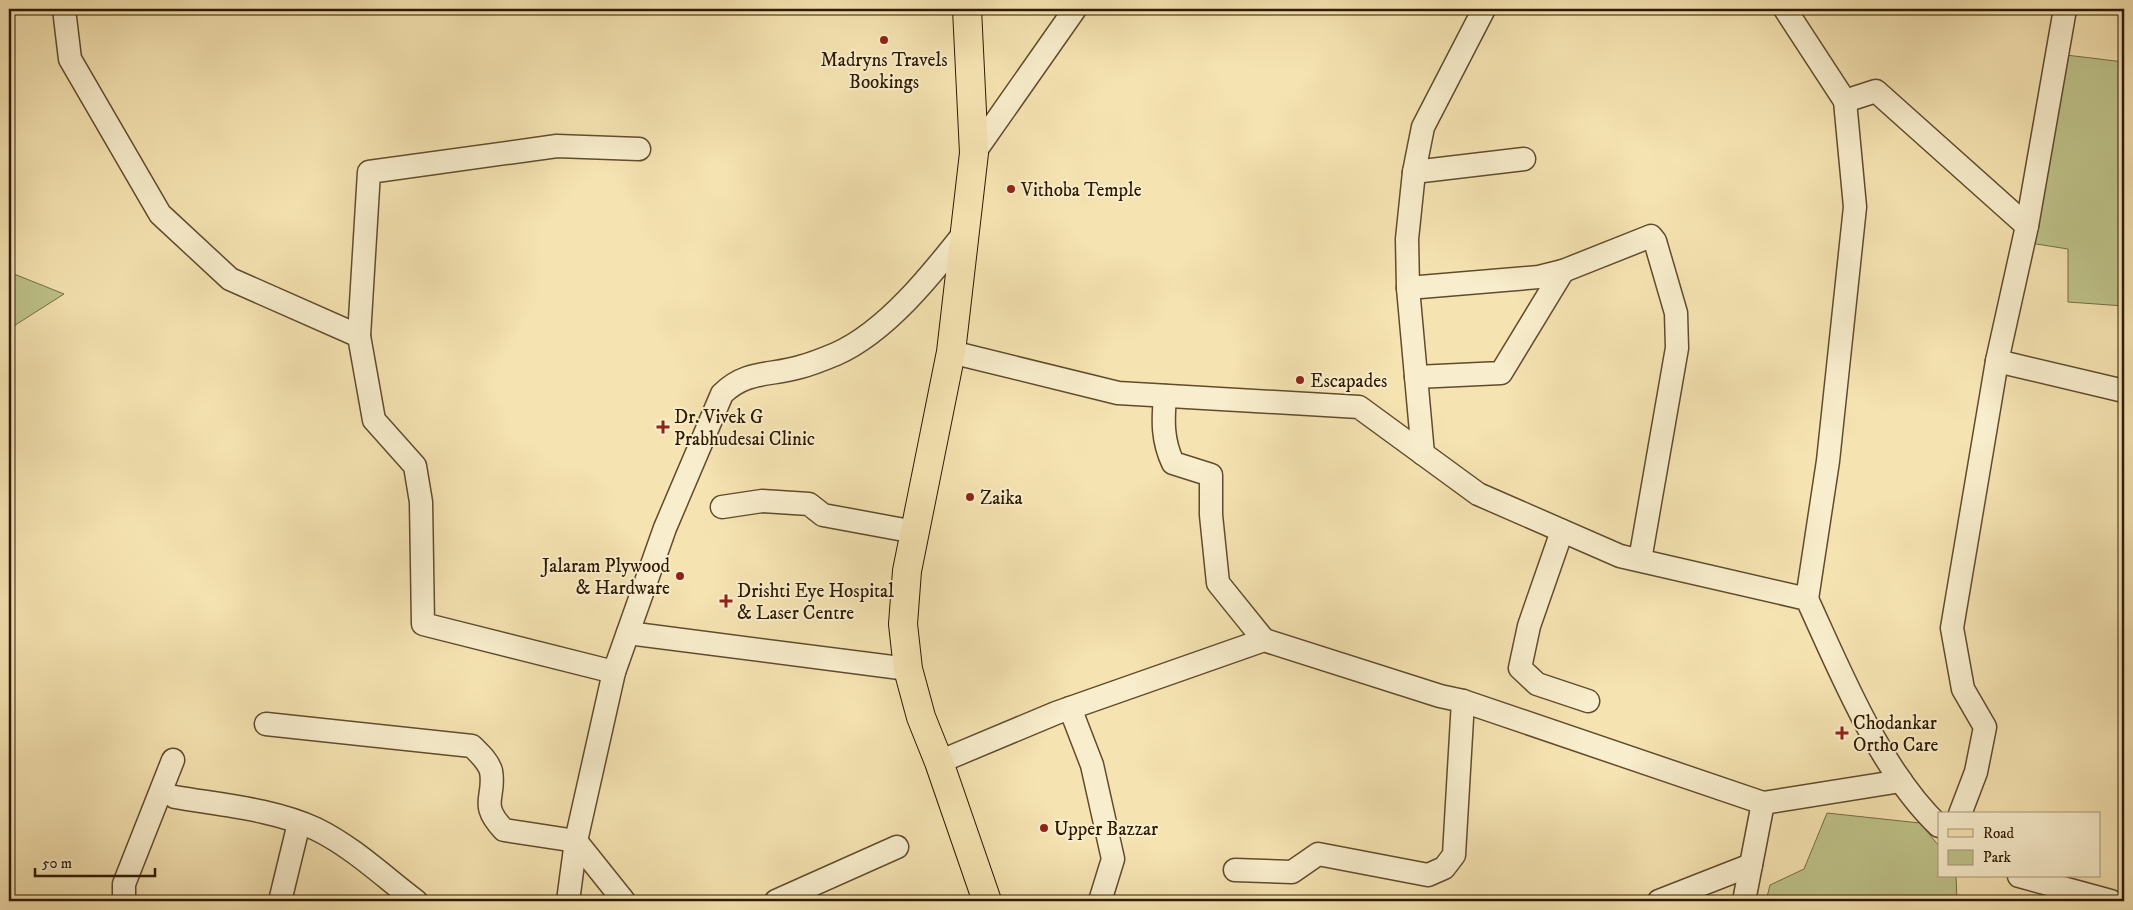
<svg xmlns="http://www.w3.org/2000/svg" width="2133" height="910" font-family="'IM FELL DW Pica',serif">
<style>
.green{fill:#bec38a;stroke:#766e46}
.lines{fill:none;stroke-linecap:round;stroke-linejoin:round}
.minor-casing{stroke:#604c2d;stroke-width:25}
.major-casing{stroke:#2e1901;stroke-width:30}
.minor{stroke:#f8edcc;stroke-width:22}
.major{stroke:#f5e3b1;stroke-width:28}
.poi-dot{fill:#8f2418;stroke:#f8edcc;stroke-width:2}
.labels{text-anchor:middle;stroke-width:4;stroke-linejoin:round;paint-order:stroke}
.poi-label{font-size:19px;fill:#2e1901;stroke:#f8edcc;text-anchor:start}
</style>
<rect width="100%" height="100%" fill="#f5e3b1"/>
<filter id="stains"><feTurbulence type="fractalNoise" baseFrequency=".004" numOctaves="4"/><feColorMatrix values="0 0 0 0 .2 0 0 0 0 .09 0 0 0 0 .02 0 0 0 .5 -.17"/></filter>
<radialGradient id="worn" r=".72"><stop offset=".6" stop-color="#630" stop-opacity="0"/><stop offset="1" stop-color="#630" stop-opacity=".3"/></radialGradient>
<!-- green -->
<g class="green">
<polygon points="2066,55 2124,62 2124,306 2068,302 2068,249 2030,243"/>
<polygon points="9,272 64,294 9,329"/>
<polygon points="1827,813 1920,823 1939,846 1939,876 1956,876 1957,901 1766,901 1770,885 1804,869"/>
</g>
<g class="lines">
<!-- minor casing -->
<g class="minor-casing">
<g id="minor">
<polyline points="64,9 70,59 160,214 230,279 359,336 374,420 415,466 421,502 423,624 614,672"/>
<polyline points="1785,9 1845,101 1855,207 1828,461 1807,599"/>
<polyline points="1845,101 1876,91 2027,226"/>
<polyline points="974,153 1075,9"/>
<polyline points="1414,172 1524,159"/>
<polyline points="1408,288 1539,277 1563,271 1651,236 1655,241 1676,313 1677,348 1640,560"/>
<polyline points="359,336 369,172 557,146 639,149"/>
<path d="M951,352L1118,393L1359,407L1478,494L1620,556L1807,599C1841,673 1880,770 1939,826"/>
<polyline points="1997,361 2124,391"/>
<polyline points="1416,377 1501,373 1563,271"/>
<path d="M1165,396C1163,420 1162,440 1173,463L1211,475V515L1218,583L1264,640"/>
<polyline points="1423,454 1408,288 1407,239 1414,172 1423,127 1484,9"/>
<polyline points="722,507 762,501 809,504 823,515 915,532"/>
<polyline points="1562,531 1529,626 1520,668 1537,684 1588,701"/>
<polyline points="628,633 908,669"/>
<polyline points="1070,708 1092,765 1113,859 1100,901"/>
<path d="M266,724L472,746C479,753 488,761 491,771C496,798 478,803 504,830L576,841L624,901"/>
<polyline points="939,762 1056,713 1264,640 1440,696 1463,701 1763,803 1901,781"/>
<path d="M175,797C221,805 273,809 316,829C353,847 384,877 416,901"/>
<polyline points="1960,814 1976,772 1985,727 1963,689 1952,628 1997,361 2027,226 2065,9"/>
<polyline points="1235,870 1292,872 1318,854 1428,875 1444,868 1454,855 1463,701"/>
<polyline points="2019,876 2111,901"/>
<polyline points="124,901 124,884 173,760"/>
<polyline points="280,901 299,823"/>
<path d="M568,901L576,841L614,672L665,528L722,394C746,370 770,376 800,367C812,364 824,359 836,354C886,332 932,274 965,232"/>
<polyline points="776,901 897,847"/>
<polyline points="1659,901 1751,865"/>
<polyline points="1744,901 1763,803"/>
</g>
</g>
<!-- major casing -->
<g class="major-casing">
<polyline id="major" points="967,9 974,153 951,352 907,571 903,624 908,669 921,717 939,762 987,901"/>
</g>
<!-- minor -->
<use href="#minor" class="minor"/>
<!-- major -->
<use href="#major" class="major"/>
</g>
<!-- markers -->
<g class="poi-dot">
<circle cx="884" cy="40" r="5"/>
<circle cx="1011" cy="189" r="5"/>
<circle cx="1300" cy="380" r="5"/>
<path d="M660.5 419.5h5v5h5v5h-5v5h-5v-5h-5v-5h5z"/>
<circle cx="970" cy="497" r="5"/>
<circle cx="680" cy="576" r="5"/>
<path d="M723.5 593.5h5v5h5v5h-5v5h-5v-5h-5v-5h5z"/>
<path d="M1839.5 725.5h5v5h5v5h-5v5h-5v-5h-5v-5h5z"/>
<circle cx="1044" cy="828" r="5"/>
</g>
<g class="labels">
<!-- poi labels -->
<g class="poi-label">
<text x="884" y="66" text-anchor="middle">Madryns Travels<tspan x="884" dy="22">Bookings</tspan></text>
<text x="1021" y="196">Vithoba Temple</text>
<text x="1310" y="387">Escapades</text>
<text x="674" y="423">Dr. Vivek G<tspan x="674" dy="22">Prabhudesai Clinic</tspan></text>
<text x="980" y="504">Zaika</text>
<text x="670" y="572" text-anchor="end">Jalaram Plywood<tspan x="670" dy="22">&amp; Hardware</tspan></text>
<text x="737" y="597">Drishti Eye Hospital<tspan x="737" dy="22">&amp; Laser Centre</tspan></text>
<text x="1853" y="729">Chodankar<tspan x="1853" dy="22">Ortho Care</tspan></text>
<text x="1054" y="835">Upper Bazzar</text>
</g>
</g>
<!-- margin -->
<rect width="2133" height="910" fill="none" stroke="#f5e3b1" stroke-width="30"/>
<rect x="10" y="10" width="2113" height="890" fill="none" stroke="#2e1901" stroke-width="2.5"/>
<rect x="15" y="15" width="2103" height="880" fill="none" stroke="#2e1901"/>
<!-- legend -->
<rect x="1938" y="812" width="162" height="65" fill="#f8edcc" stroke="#a7987b"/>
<rect x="1948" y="829" width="25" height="8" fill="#f5e3b1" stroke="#a7987b"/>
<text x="1983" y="838" font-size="15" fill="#2e1901">Road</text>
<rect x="1948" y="850" width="25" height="15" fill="#bec38a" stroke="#a7987b"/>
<text x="1983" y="862" font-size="15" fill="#2e1901">Park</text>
<!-- scale -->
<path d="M35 868v8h120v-8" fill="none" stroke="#2e1901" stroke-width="2.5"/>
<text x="42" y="868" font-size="15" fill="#2e1901" stroke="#f8edcc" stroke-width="4" paint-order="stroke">50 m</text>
<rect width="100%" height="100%" filter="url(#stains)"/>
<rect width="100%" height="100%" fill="url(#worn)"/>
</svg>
